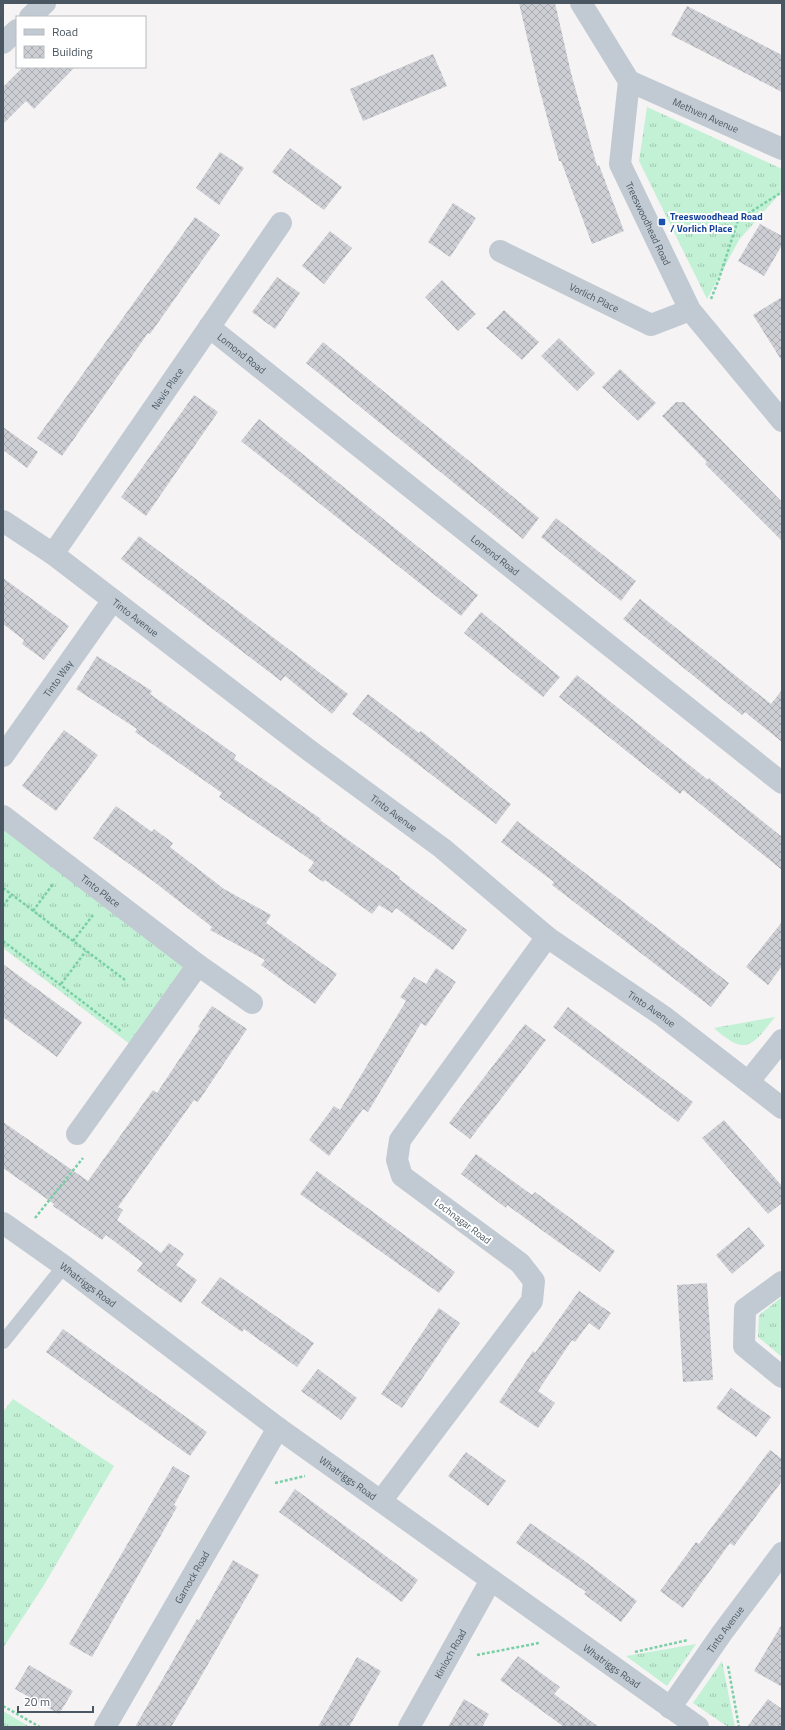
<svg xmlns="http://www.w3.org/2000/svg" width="785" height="1730" font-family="'Titillium Web',sans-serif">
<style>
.grass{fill:url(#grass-tufts)}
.building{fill:url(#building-cross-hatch)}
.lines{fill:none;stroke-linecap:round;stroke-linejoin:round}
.path{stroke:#7ad0a6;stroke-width:2.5;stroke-dasharray:3 2;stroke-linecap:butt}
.lane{stroke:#c1cad2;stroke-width:14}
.street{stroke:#c1cad2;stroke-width:22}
.transit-dot{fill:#1a4fb4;stroke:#fff;stroke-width:1.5}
.labels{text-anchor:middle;stroke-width:4;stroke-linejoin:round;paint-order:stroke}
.street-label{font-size:10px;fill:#4a5661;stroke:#fff}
.transit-label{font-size:10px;font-weight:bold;fill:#164399;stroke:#fff;text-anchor:start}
</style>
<defs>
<pattern id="grass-tufts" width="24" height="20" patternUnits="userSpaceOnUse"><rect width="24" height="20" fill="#c3f1d5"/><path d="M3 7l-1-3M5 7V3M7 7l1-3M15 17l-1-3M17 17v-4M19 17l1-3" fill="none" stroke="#a0c6b0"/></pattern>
<pattern id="building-cross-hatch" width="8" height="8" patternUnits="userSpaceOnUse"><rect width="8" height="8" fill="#cdcfd5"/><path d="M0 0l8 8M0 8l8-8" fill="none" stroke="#a8abb0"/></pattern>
</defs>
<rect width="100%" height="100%" fill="#f5f3f3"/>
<!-- grass -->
<g class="grass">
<polygon points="647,107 782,169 782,191 739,240 707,299 639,161"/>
<polygon points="3,820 194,966 135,1048 3,948"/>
<path d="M775,1017C752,1046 746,1057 714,1028Z"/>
<polygon points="782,1297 782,1357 758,1337 759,1315"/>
<polygon points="13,1399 114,1466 44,1585 3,1648 3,1412"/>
<polygon points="696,1644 667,1686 626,1656"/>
<polygon points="722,1661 735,1727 728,1727 693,1703"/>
<polygon points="3,1711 30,1727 3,1727"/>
</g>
<!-- building -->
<g class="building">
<polygon points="519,3 555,3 571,73 597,166 599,165 624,231 592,244 561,161 559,161 538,84"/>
<polygon points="687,6 782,55 782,92 671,35"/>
<polygon points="433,54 447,86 363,121 350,89"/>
<polygon points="23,67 75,67 34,109 26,101 3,124 3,87"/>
<polygon points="290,148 342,187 324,210 272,172"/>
<polygon points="220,152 244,168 219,205 196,188"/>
<polygon points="453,203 476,218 450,257 428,242"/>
<polygon points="195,217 220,235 150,334 148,333 62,456 37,438"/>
<polygon points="760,224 782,236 782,245 764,276 738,261"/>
<polygon points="330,231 352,248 324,284 302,266"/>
<polygon points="277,277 300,293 275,329 252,312"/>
<polygon points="442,280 476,314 458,331 425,297"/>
<polygon points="782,297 782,361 753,315"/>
<polygon points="504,310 539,342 522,360 486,328"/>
<polygon points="559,338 595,373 577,391 541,356"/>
<polygon points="323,342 539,518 523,539 306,363"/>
<polygon points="620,369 656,403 638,421 602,387"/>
<polygon points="194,395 218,412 146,516 121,497"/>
<polygon points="676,402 684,402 782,502 782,541 705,464 707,462 662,416"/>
<polygon points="259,419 478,595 461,616 241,441"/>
<polygon points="3,427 38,452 27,468 3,450"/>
<polygon points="556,518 636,581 621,601 541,537"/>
<polygon points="139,536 348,694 332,714 285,676 281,681 121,559"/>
<polygon points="3,578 69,626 44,660 22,644 24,640 3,624"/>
<polygon points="640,599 771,704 782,690 782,742 745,712 742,715 623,619"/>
<polygon points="481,612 560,677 543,697 464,633"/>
<polygon points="97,656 152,691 150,694 236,755 234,759 321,819 320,820 400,877 399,879 467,930 453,950 396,908 392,913 379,905 372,914 325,880 323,882 308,871 314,862 219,797 222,793 135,732 137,729 76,689"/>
<polygon points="577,675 708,780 709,778 782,837 782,870 683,790 680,794 559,697"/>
<polygon points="368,694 419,733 421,731 511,804 496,824 352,714"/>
<polygon points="64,730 98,755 56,811 22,786"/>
<polygon points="116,806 152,832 154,829 173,843 170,847 224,889 271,915 266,923 337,974 315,1004 261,965 265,960 210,930 212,927 153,881 93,838"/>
<polygon points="517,821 729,983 711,1007 552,885 554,882 501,842"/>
<polygon points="782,922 782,966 768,985 746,967"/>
<polygon points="3,964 82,1022 57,1057 3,1017"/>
<polygon points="436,968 456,982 426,1026 421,1023 368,1112 363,1109 329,1156 309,1140 334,1106 340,1110 406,1001 400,997 414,977 426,984"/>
<polygon points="212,1006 247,1029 198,1102 194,1100 118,1207 123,1210 117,1220 161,1253 169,1243 184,1254 176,1265 197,1280 181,1303 137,1271 143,1263 106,1235 102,1240 53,1206 54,1204 3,1168 3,1122 88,1181 153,1090 157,1093 200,1028 198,1027"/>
<polygon points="568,1007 693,1102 678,1122 553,1027"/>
<polygon points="525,1024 546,1040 470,1139 449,1123"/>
<polygon points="724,1120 782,1186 782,1203 768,1214 702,1138"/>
<polygon points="476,1154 532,1195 535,1192 615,1251 600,1272 507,1205 506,1208 461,1174"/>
<polygon points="317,1171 455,1272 439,1293 300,1194"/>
<polygon points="749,1227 765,1246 732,1274 716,1255"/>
<polygon points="220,1277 314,1343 297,1367 244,1329 242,1332 201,1303"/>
<polygon points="707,1283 713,1380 683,1382 677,1285"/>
<polygon points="579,1291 611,1313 599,1330 589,1323 575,1342 572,1340 538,1391 555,1403 538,1428 499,1402 533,1351 535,1353"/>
<polygon points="439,1308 460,1323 402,1408 381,1394"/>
<polygon points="63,1329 207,1432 190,1456 46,1352"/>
<polygon points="318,1369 357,1398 341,1420 301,1391"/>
<polygon points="731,1388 771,1417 756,1437 716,1408"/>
<polygon points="770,1450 782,1459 782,1481 734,1546 730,1543 683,1608 660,1591 696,1542 699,1544"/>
<polygon points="466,1452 506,1481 488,1506 448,1476"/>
<polygon points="173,1466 190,1476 174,1505 177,1507 92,1657 69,1644"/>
<polygon points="295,1489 418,1580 402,1602 279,1512"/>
<polygon points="530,1523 582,1559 637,1601 621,1622 584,1594 586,1592 516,1543"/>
<polygon points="233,1560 259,1575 199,1680 171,1727 135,1727 197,1619 199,1620"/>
<polygon points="782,1624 782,1687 754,1671"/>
<polygon points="518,1656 560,1687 554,1694 599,1727 564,1727 500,1680"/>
<polygon points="357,1657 381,1671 349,1727 318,1727"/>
<polygon points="29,1665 73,1691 59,1714 15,1689"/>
<polygon points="464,1699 489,1714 482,1727 448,1727"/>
<polygon points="768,1699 782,1709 782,1727 747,1727"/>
</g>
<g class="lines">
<!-- path -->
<g class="path">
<polyline points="711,299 719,279 738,220 782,192"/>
<polyline points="3,888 125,980"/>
<polyline points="3,906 12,894"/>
<polyline points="33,911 53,884"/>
<polyline points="3,941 122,1032"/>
<polyline points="73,941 93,915"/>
<polyline points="61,984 86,951"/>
<polyline points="35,1218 83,1158"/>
<polyline points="275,1483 305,1476"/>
<polyline points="635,1652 688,1640"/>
<polyline points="477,1655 539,1643"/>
<polyline points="728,1666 739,1727"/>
<polyline points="3,1706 40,1727"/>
</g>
<!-- lane -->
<polyline class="lane" points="3,1342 64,1266"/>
<!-- street -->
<g class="street">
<path id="s1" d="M581,3L629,81L620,164L690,310L782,421"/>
<polyline points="30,17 45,3"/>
<polyline points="3,43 17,30"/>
<path id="s2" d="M629,81L782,149"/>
<path id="s3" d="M500,251L651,325L690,310"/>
<path id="s4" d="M209,327L782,783"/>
<path id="s5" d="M3,521L53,554L310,751L442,848L547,937L663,1016L782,1108"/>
<path id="s6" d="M53,554L281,223"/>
<path id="s7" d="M3,756L113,600"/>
<path id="s8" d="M3,816L198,965L77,1134"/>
<polyline points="198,965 252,1003"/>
<polyline points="749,1081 782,1040"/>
<path id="s9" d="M3,1223L64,1266L278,1428L698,1727"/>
<polyline points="782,1282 745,1309 744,1346 782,1377"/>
<polyline points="381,1501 532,1301 534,1281 520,1263 402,1176 397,1160 400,1140 547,937"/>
<path id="s10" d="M670,1708L722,1633L782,1553"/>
<path id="s11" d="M105,1727L278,1428"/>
<path id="s12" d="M409,1727L491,1580"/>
</g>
</g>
<!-- markers -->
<rect class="transit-dot" x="658" y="218" width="8" height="8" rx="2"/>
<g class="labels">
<!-- street labels -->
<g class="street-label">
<text dy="4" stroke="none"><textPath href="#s2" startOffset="84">Methven Avenue</textPath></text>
<text dy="4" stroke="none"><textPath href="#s1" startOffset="241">Treeswoodhead Road</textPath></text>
<text dy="4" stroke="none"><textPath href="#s3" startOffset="105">Vorlich Place</textPath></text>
<text dy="4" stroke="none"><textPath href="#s4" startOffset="42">Lomond Road</textPath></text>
<text dy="4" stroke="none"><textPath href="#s6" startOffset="201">Nevis Place</textPath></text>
<text dy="4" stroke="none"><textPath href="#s4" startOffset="366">Lomond Road</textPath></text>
<text dy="4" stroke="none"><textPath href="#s5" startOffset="164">Tinto Avenue</textPath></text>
<text dy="4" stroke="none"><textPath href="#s7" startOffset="95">Tinto Way</textPath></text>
<text dy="4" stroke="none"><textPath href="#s5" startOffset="488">Tinto Avenue</textPath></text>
<text dy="4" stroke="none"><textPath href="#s8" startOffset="123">Tinto Place</textPath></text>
<text dy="4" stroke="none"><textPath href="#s5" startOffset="812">Tinto Avenue</textPath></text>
<text transform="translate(463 1221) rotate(37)" y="4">Lochnagar Road</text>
<text dy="4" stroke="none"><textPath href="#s9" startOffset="105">Whatriggs Road</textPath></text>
<text dy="4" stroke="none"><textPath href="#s9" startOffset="429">Whatriggs Road</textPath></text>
<text dy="4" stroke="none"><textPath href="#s11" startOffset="173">Garnock Road</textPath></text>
<text dy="4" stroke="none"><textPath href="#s10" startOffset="96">Tinto Avenue</textPath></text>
<text dy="4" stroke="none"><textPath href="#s12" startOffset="84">Kinloch Road</textPath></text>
<text dy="4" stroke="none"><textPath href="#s9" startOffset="753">Whatriggs Road</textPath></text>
</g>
<!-- transit labels -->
<g class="transit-label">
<text x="670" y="220">Treeswoodhead Road<tspan x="670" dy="12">/ Vorlich Place</tspan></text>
</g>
</g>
<!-- border -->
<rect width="785" height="1730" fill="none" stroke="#4a5661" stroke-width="8"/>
<!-- legend -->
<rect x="16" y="16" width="130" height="52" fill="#ffffff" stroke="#b7bbc0"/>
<rect x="24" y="29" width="20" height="6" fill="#c1cad2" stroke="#b7bbc0"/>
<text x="52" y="36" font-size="12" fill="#4a5661">Road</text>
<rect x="24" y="46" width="20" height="12" fill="url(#building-cross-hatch)" stroke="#b7bbc0"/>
<text x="52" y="56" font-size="12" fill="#4a5661">Building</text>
<!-- scale -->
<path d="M18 1706v6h75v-6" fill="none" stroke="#4a5661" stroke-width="2"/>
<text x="24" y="1706" font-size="12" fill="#4a5661" stroke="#ffffff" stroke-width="3" paint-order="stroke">20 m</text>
</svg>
